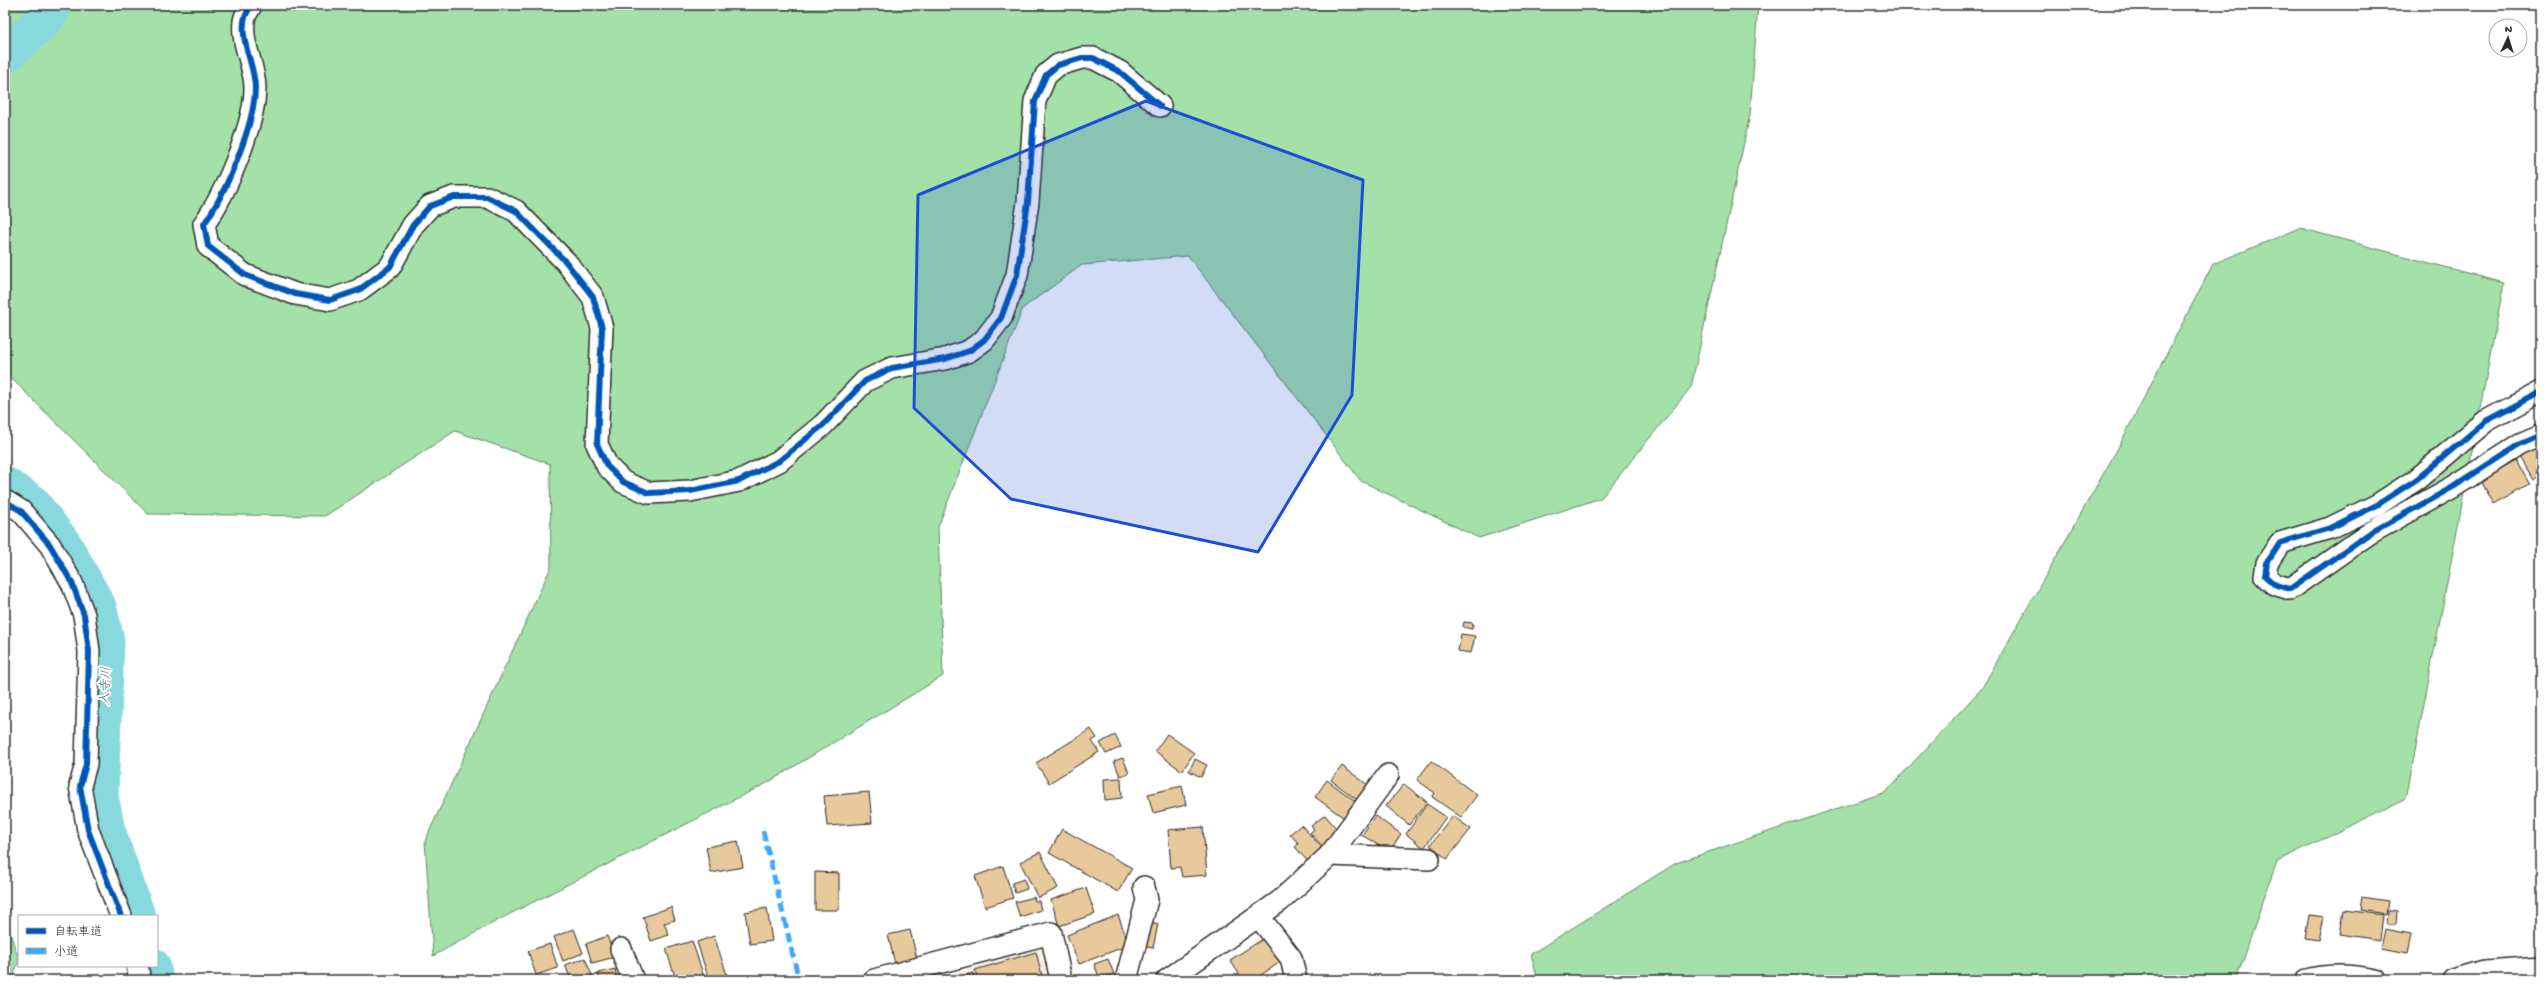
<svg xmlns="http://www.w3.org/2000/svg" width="2546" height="985" font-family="'Gochi Hand','Klee One',sans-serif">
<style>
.built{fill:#f8efe1}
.green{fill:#a3e1a8;stroke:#67866a}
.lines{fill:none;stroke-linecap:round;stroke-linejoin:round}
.river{stroke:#87d9de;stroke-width:37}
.building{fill:#e8c99b;stroke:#2b2b2b}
.minor-casing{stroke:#2b2b2b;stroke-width:24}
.minor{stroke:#fff;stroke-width:21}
.quiet{stroke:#3fa9f5;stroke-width:5;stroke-dasharray:10 5;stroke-linecap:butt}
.cycleway-casing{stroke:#fff;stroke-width:8}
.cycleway{stroke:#0057b8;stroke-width:6}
.marked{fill:#1d4ed8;fill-opacity:0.2;stroke:#1d4ed8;stroke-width:3;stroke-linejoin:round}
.labels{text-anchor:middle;stroke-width:4;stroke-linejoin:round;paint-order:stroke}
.water-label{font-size:13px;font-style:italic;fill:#475f61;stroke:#fff}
</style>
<rect width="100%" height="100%" fill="#fff"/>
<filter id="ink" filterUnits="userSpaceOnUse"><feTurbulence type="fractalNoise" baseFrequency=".025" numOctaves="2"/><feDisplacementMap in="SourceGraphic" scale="8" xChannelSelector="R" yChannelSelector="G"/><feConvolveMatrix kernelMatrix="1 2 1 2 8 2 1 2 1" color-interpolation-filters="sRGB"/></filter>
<g filter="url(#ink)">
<!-- built -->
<polygon class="built" points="1043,946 1051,980 931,980"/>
<!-- green -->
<g class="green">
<polygon points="5,5 1758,5 1750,115 1691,387 1601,498 1479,538 1361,481 1188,256 1082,265 1023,308 938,527 943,676 767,783 504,917 433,956 425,841 551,567 550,464 455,431 325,516 148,514 5,372"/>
<polygon points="2300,228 2504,283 2406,799 2277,861 2236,980 1538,980 1531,954 1676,863 1886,792 1982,688 2118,448 2213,264"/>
<polygon points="5,918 19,960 12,980 5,980"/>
</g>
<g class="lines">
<!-- river -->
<g class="river">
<polyline points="5,55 47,17 55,5"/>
<polyline points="5,485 31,502 64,545 98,607 106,641 100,796 107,831 137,916"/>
<polyline points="152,966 155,980"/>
</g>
</g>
<!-- building -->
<g class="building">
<polygon points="2536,446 2541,454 2541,474 2532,479 2519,457"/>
<polygon points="2516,461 2529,484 2493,504 2480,481"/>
<polygon points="1464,622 1473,623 1472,629 1463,627"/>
<polygon points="1461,634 1475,636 1471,653 1458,651"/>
<polygon points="1091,729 1097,738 1092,741 1099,752 1049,783 1036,763"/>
<polygon points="1167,734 1194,753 1182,771 1155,751"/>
<polygon points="1115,735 1121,747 1106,754 1100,743"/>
<polygon points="1123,758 1129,773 1120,776 1114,761"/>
<polygon points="1195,759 1207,765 1201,777 1189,771"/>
<polygon points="1431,761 1477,795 1461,817 1432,797 1435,793 1417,780"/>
<polygon points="1342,766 1372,788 1361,803 1331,780"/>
<polygon points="1121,778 1122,798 1105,800 1104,779"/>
<polygon points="1327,780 1363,807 1344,818 1315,797"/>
<polygon points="1404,784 1427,802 1409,825 1386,806"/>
<polygon points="1182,786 1186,805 1153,813 1148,794"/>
<polygon points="869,792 872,823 827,826 824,796"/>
<polygon points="1427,804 1446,817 1424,848 1406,834"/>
<polygon points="1325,815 1342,835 1325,849 1310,833 1314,829 1311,826"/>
<polygon points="1375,816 1401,834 1389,852 1362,835"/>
<polygon points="1453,816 1471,829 1447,859 1430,845"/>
<polygon points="1301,825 1324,850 1309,863 1295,847 1299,844 1290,834"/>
<polygon points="1203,827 1207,875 1182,877 1180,867 1171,868 1168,830"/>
<polygon points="1062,829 1132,868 1118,892 1049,853"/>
<polygon points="738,841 743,867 711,873 706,847"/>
<polygon points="1040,852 1058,888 1038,898 1020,862"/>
<polygon points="1003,866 1013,898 985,907 975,876"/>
<polygon points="815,872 839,873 839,910 815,910"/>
<polygon points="1024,879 1027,889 1015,893 1012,883"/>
<polygon points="1086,888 1095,914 1059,926 1051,900"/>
<polygon points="1034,897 1035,901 1039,901 1041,910 1020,917 1015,902"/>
<polygon points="2362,897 2388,901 2386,914 2360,910"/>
<polygon points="671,907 675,920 664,923 669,935 651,941 643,917"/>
<polygon points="767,908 772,941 750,944 745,912"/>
<polygon points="2344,910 2383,915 2380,940 2340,934"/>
<polygon points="2388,910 2397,911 2396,924 2387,924"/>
<polygon points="1118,915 1129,945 1079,964 1067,935"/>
<polygon points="2309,915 2324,917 2319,940 2305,938"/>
<polygon points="1147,921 1158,924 1153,948 1142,946"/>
<polygon points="574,929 583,953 563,961 554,937"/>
<polygon points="2385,929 2411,934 2407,953 2381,948"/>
<polygon points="910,930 919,967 897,972 888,935"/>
<polygon points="607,936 615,957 592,963 586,944"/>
<polygon points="714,936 728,978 721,980 709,980 697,942"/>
<polygon points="1266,937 1282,961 1261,975 1264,980 1243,980 1230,960"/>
<polygon points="692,941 705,980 676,980 666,949"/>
<polygon points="550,944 558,968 536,975 528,951"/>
<polygon points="1036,952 1043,980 978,980 975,970"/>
<polygon points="585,958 594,980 571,980 565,965"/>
<polygon points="1108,959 1114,974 1100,979 1094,964"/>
<polygon points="615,969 617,980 599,980 598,973"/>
<polygon points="973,973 975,980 949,980"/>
</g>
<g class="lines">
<!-- minor casing -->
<g class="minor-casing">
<g id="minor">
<path d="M251,5C249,10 244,16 244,22C241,44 255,66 255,88C255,124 225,195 204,224L208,246L245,275L295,294L330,300L359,290L390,267L413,225L430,206L454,197H487L516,211L566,262L593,297L602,328L597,444L607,466L623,482L649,493L690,491L739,481L779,461L823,425L865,381L892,368L945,359L969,351L984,340L1001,318L1017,275L1028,202L1035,101L1046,75L1058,65L1082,58H1093L1120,72L1160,106"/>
<polyline points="2541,392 2486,421 2417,479 2377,505 2330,528 2280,543 2267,563 2265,576 2274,584 2290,589 2370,533 2453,487 2520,444 2541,435"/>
<polyline points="5,501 21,511 50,545 72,583 84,615 89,651 86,764 80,786 88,830 121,916"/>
<polyline points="1330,855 1388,775"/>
<polyline points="1259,917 1291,958 1296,980"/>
<polyline points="621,949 633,980"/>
<polyline points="137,966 140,980"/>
<polyline points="874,980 1051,933 1061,980"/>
<polyline points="1126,980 1147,900 1144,887"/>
<polyline points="1167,980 1280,901 1330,855 1429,859"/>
<path d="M2307,980C2330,974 2352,975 2375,980"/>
<polyline points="2454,980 2485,971 2541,967"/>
</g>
</g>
<!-- minor -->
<use href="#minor" class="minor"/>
<!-- quiet -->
<polyline class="quiet" points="763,831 799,980"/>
<!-- cycleway casing -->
<g class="cycleway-casing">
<g id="cycleway">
<path d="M251,5C249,10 244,16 244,22C241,44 255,66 255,88C255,124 225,195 204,224L208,246L245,275L295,294L330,300L359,290L390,267L413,225L430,206L454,197H487L516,211L566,262L593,297L602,328L597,444L607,466L623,482L649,493L690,491L739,481L779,461L823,425L865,381L892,368L945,359L969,351L984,340L1001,318L1017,275L1028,202L1035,101L1046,75L1058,65L1082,58H1093L1120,72L1160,106"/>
<polyline points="2541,392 2486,421 2417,479 2377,505 2330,528 2280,543 2267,563 2265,576 2274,584 2290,589 2370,533 2453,487 2520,444 2541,435"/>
<polyline points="5,501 21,511 50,545 72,583 84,615 89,651 86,764 80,786 88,830 121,916"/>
</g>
</g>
<!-- cycleway -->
<use href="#cycleway" class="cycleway"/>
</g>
</g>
<!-- marked area -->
<path class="marked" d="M1146,101L1363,180L1352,395L1258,552L1011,499L914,408L918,195Z"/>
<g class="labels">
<!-- water labels -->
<g class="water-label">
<text transform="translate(104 686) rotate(-88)" y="5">入寺川</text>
</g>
</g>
<!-- margin -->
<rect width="2546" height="985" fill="none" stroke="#fff" stroke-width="20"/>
<rect x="10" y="10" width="2526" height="965" fill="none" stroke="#2b2b2b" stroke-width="1.5" filter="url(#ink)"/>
<!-- legend -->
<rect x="18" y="915" width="140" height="52" fill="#ffffff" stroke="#aaaaaa"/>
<rect x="26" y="928" width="20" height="6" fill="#0057b8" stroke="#aaaaaa"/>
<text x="54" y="935" font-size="12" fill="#2b2b2b">自転車道</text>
<rect x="26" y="948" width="20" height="6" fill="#3fa9f5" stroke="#aaaaaa"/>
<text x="54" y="955" font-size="12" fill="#2b2b2b">小道</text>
<!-- north arrow -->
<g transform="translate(2508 38) rotate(4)"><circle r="19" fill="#ffffff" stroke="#aaaaaa"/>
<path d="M0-3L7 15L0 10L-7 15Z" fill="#2b2b2b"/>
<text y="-6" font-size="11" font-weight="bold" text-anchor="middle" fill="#2b2b2b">N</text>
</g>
</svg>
